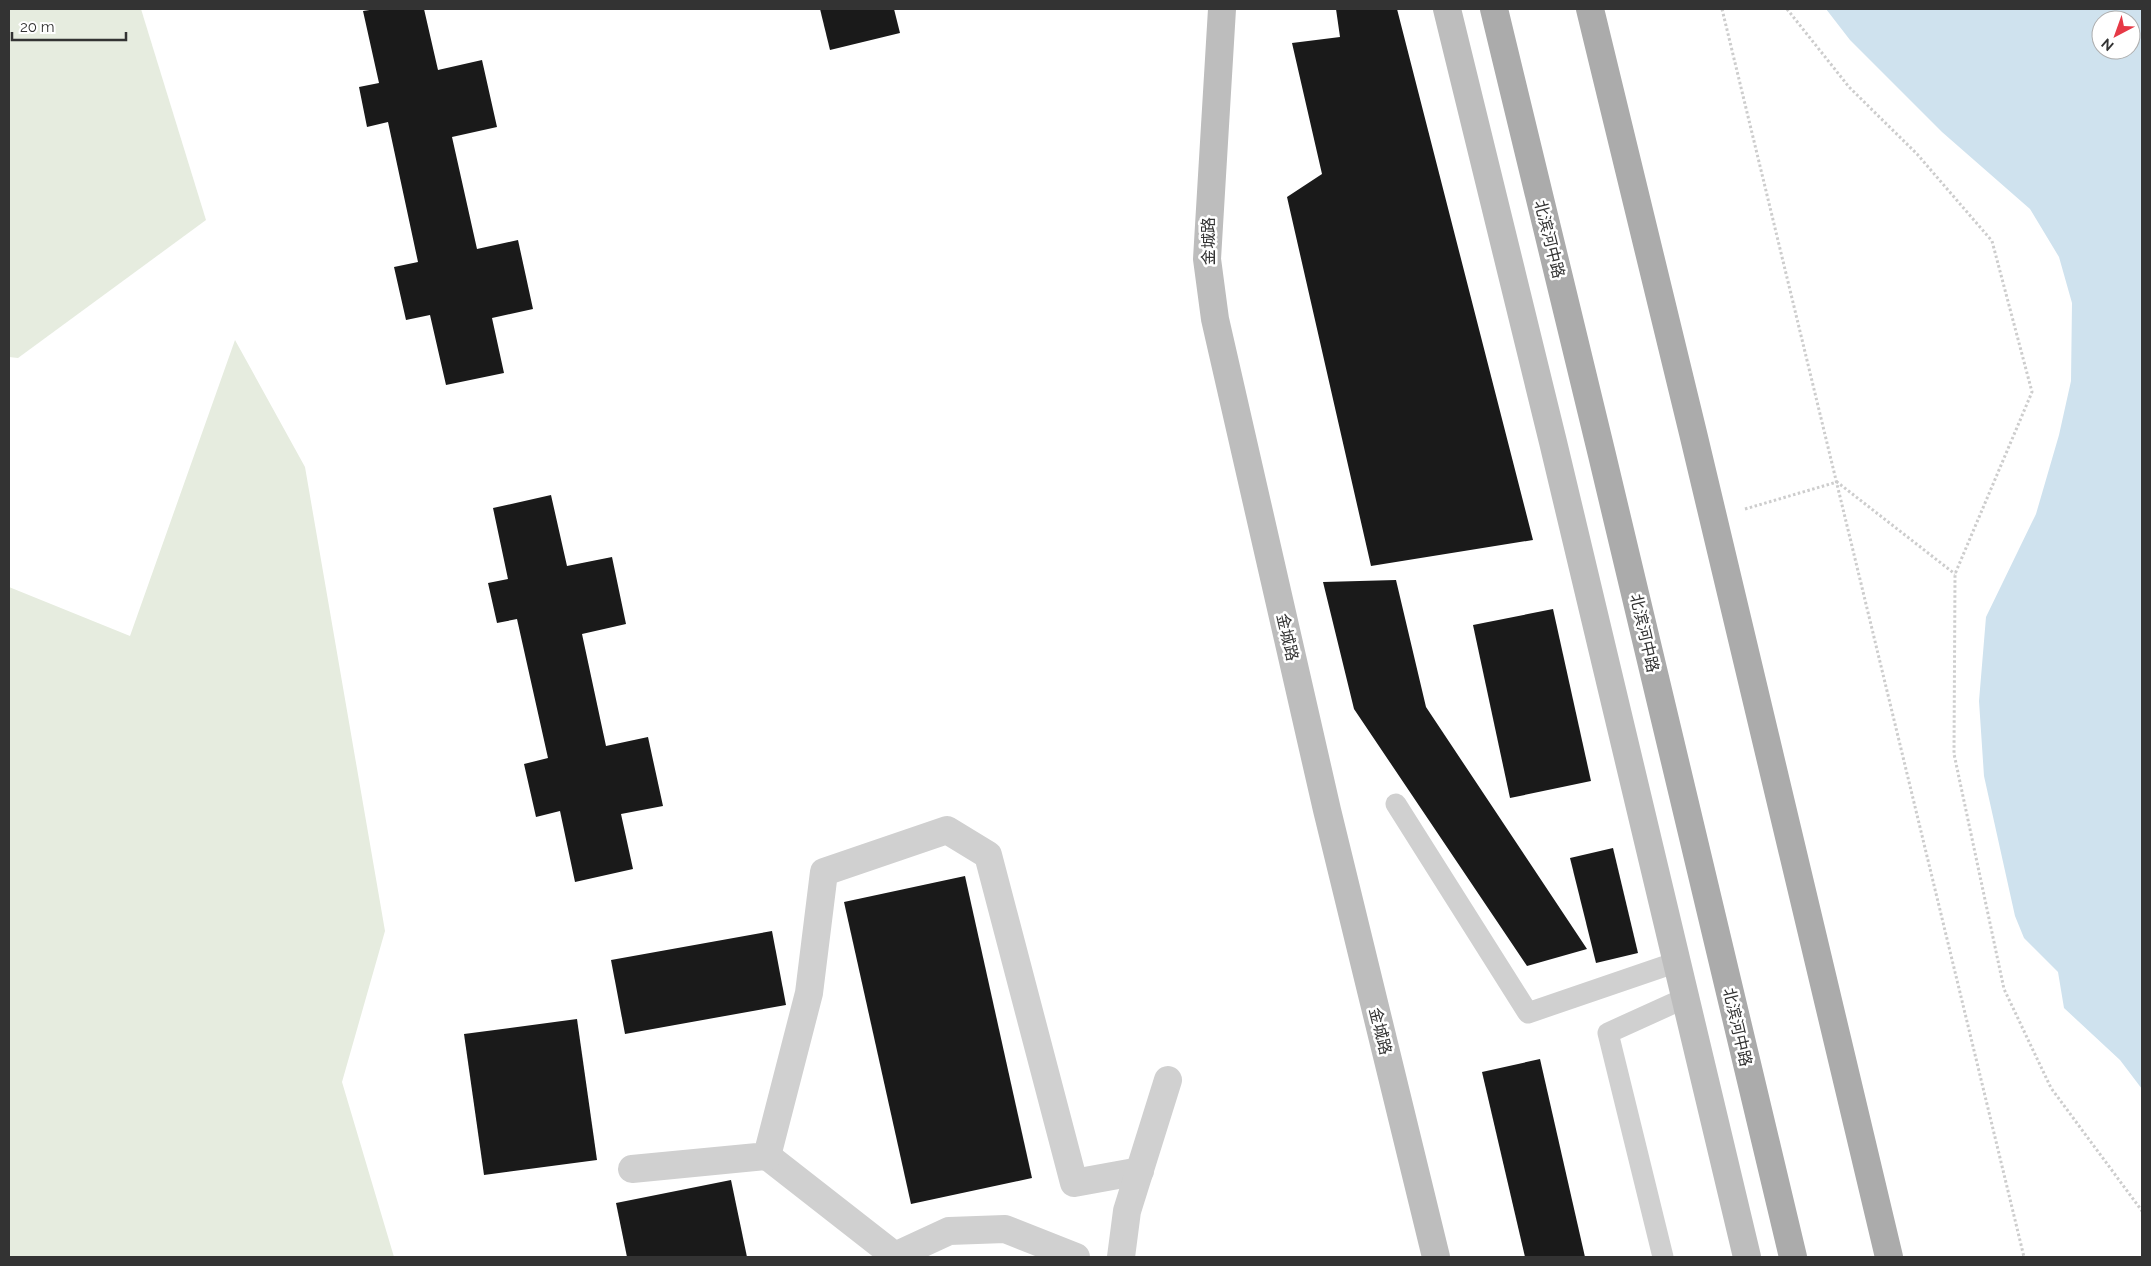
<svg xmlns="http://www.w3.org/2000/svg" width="2151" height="1266" font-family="Raleway,'Noto Sans SC',sans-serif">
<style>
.green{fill:#e6ecdf}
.water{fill:#cfe2ee;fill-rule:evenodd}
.building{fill:#1a1a1a}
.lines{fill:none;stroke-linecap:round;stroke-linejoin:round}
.path{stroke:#cdcdcd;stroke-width:3;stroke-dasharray:2.5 2.5;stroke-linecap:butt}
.lane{stroke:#d0d0d0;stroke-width:21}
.street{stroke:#d0d0d0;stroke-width:28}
.secondary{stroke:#bdbdbd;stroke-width:28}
.primary{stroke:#ababab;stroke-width:28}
.labels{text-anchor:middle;stroke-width:5;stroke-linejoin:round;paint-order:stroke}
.street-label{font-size:16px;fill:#333;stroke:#fff}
</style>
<rect width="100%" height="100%" fill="#fff"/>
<!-- green -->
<g class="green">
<polygon points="9,9 141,9 206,220 18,358 9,357"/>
<polygon points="235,340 305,467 385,931 342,1082 394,1257 9,1257 9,587 130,636"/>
</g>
<!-- water -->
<path class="water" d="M1826,9H2142V1089L2120,1060L2064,1008L2058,972L2024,938L2015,916L1984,776L1979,701L1986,617L2036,514L2059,435L2071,381L2072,303L2059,257L2030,209L1942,132L1850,40ZM2101,20H2131V50H2101Z"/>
<!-- building -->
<g class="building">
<polygon points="376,9 424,9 438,70 482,60 497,127 452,137 477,249 518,240 533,309 492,318 504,373 446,385 430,315 406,320 394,267 418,262 388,122 367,127 359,87 379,83 363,11"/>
<polygon points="820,9 894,9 900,33 830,50"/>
<polygon points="1336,9 1397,9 1533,540 1371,566 1287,197 1322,174 1292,43 1340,37"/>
<polygon points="551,495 567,566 612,557 626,624 582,634 606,746 648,737 663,806 621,814 633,869 575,882 560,811 536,817 524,764 548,758 517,619 497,623 488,583 508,579 493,508"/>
<polygon points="1396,580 1426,707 1587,949 1527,966 1354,709 1323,582"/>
<polygon points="1553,609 1591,781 1510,798 1473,625"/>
<polygon points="1613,848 1638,953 1596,963 1570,858"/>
<polygon points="965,876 1032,1178 911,1204 844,902"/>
<polygon points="772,931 786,1005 625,1034 611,960"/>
<polygon points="577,1019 597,1160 484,1175 464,1034"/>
<polygon points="1540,1059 1585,1257 1525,1257 1482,1072"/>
<polygon points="731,1180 747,1257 627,1257 616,1203"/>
</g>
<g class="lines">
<!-- path -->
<g class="path">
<polyline points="1722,9 2024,1257"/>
<polyline points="1787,9 1849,87 1917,154 1992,241 2032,392 1955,574 1954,754 2004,989 2051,1088 2142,1211"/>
<polyline points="1745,509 1837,482 1955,574"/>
</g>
<!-- lane -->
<g class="lane">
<polyline points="1396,804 1528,1013 1677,962"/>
<polyline points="1663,1257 1608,1033 1685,998"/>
</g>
<!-- street -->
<g class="street">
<polyline points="767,1156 895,1256 949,1231 1005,1229 1076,1257"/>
<polyline points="632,1169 767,1156 809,993 824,872 947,830 988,855 1074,1183 1140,1171"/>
<polyline points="1121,1257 1127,1211 1168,1080"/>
</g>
<!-- secondary -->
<g class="secondary">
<polyline points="1222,9 1207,259 1215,319 1327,810 1436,1257"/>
<polyline points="1447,9 1553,442 1747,1257"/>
</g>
<!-- primary -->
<g class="primary">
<polyline points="1494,9 1602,455 1793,1257"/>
<polyline points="1590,9 1693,433 1889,1257"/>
</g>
</g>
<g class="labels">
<!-- street labels -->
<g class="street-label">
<text transform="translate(1550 239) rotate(76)" y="6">北滨河中路</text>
<text transform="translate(1208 241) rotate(-90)" y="6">金城路</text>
<text transform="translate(1645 633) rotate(77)" y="6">北滨河中路</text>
<text transform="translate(1288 637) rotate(77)" y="6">金城路</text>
<text transform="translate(1738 1027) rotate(77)" y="6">北滨河中路</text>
<text transform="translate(1381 1031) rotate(76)" y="6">金城路</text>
</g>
</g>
<!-- border -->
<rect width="2151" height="1266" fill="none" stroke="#333333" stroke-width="20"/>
<!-- north arrow -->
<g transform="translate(2116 35) rotate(221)"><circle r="24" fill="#ffffff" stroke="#adadad"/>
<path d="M0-4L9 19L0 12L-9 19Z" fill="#e63946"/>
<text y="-8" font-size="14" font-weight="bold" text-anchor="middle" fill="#333333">N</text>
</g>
<!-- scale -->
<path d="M12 32v8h114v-8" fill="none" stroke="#333333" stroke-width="2.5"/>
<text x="20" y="32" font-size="15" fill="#333333" stroke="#ffffff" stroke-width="4" paint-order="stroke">20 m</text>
</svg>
